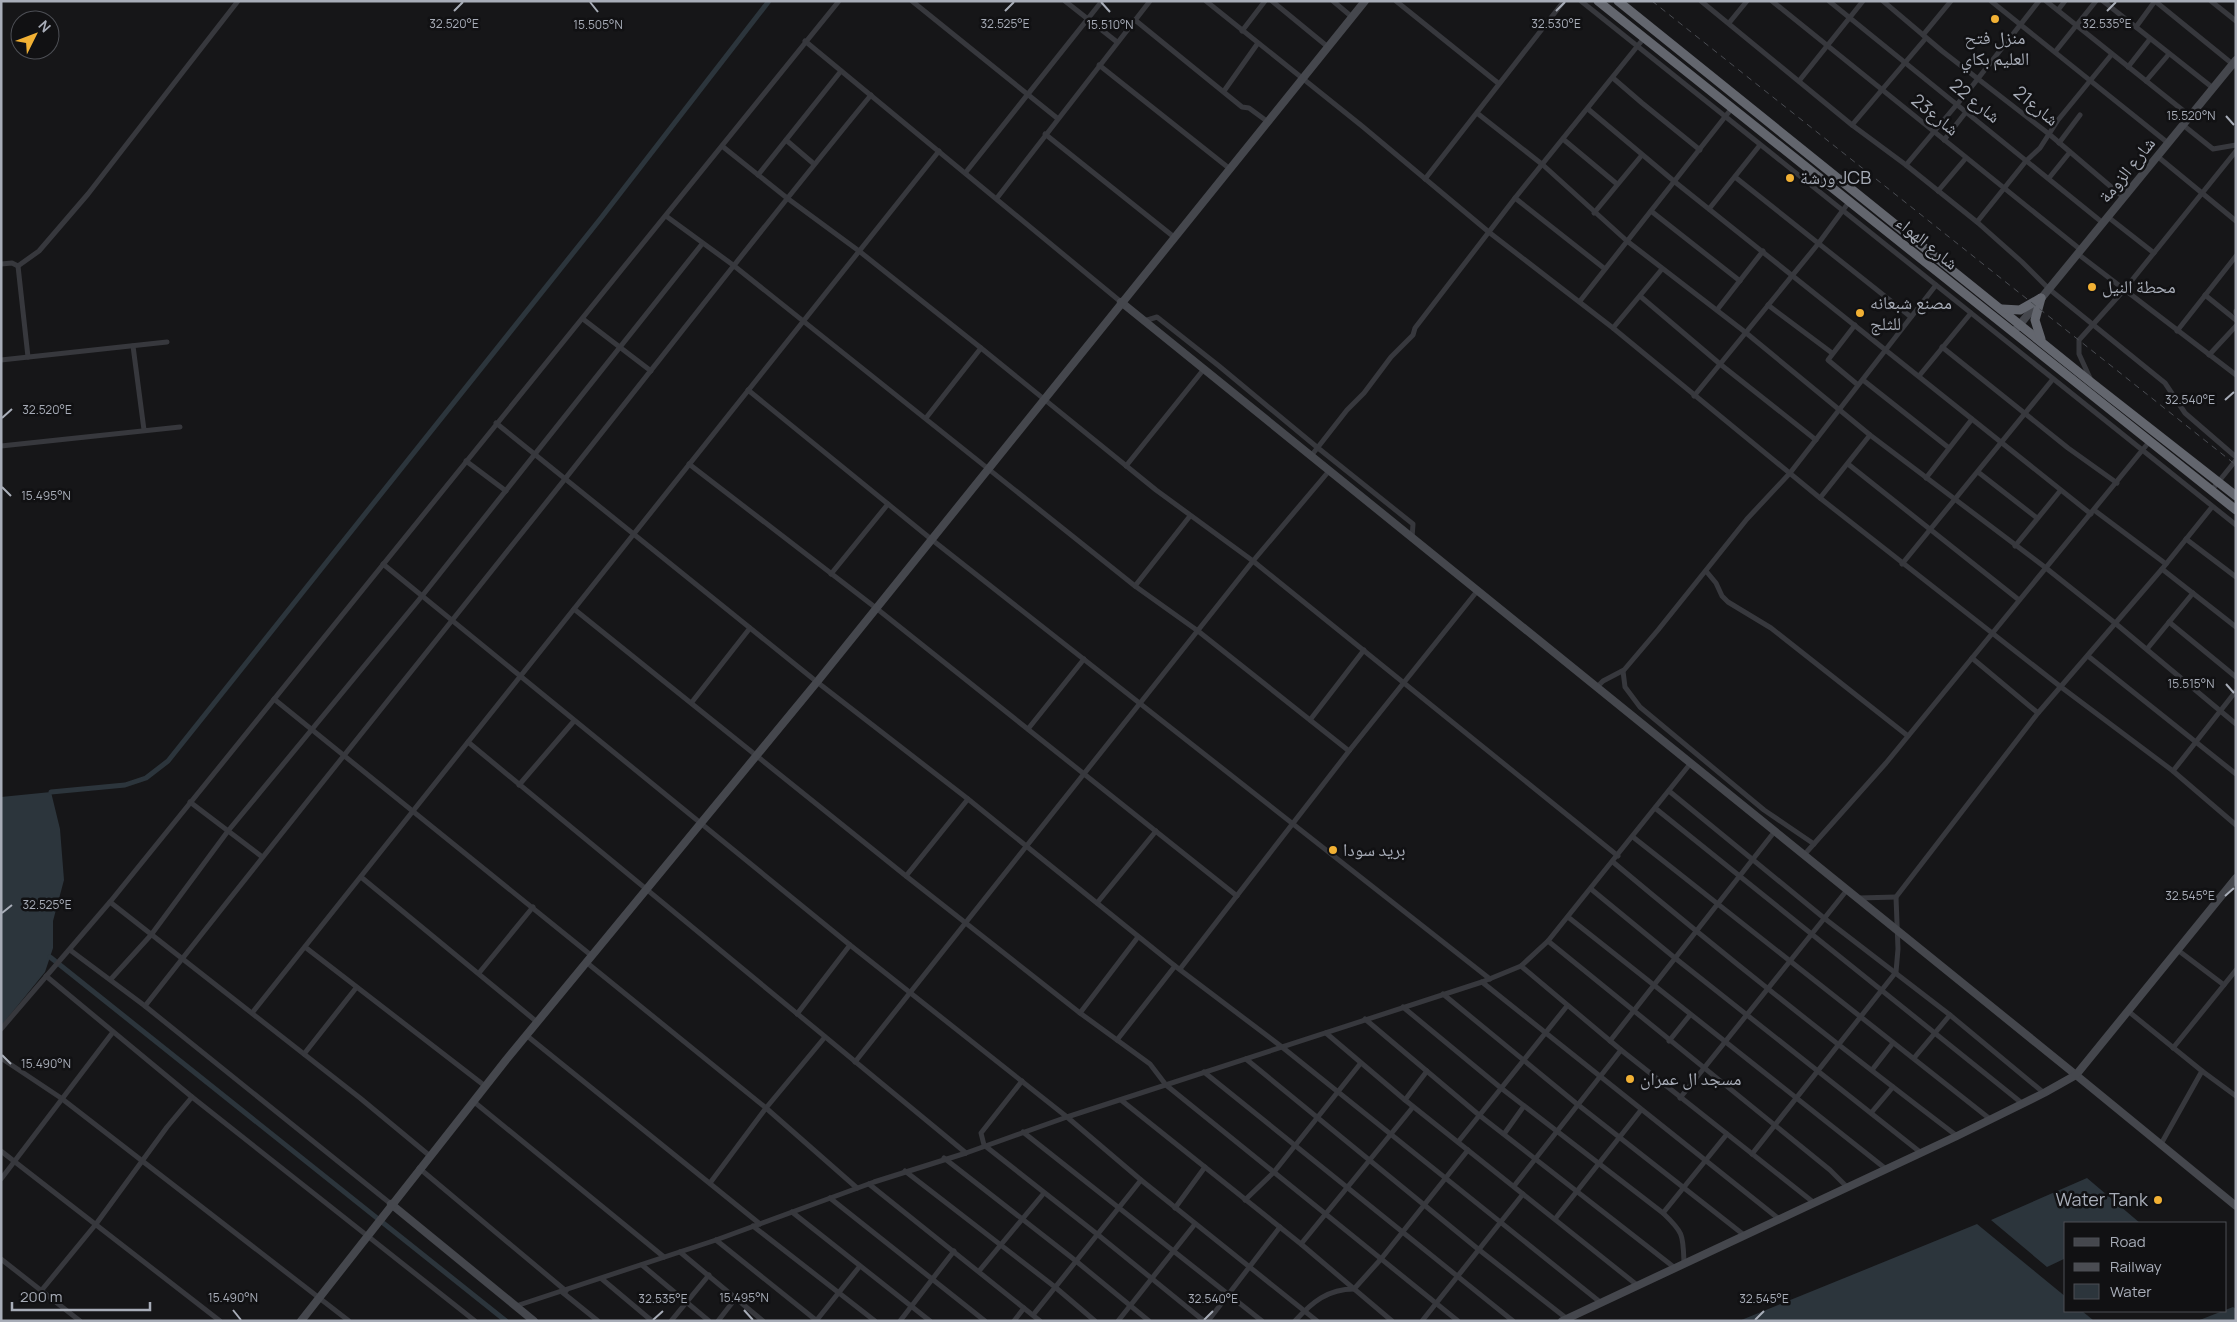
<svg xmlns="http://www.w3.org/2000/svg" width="2237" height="1322" font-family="Manrope,'Noto Naskh Arabic',sans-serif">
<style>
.water{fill:#2c353c}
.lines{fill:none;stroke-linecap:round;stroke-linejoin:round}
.canal{stroke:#2c353c;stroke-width:5}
.street{stroke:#37383d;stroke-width:5}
.secondary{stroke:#45474d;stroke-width:8}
.highway{stroke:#63666e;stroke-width:9}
.rail{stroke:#4a4c52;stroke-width:1;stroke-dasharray:6 5;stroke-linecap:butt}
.ticks{fill:none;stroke:#a8adb8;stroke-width:2}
.poi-dot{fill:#f2b134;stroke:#111113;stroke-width:2}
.labels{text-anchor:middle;stroke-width:5;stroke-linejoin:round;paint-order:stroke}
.poi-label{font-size:18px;fill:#a8adb8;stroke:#111113;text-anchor:start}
.street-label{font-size:18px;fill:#a8adb8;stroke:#111113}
.ticks-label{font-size:12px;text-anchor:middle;fill:#a8adb8;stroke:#111113;stroke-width:5;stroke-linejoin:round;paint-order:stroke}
</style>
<rect width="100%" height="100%" fill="#161618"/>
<!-- water -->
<g class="water">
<polygon points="51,792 60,829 64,880 53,921 53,948 45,972 1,1026 1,797"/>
<polygon points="2087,1178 2140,1223 2066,1223 2066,1258 2047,1267 1991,1220"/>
<polygon points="1977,1224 2066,1297 2066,1311 2082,1311 2093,1320 1739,1321"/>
<polygon points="2233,1307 2236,1309 2236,1321 2197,1321"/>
</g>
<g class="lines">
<!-- canal -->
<g class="canal">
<polyline points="51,792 125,785 146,778 168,761 601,218 769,1"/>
<polyline points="50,957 506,1321"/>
</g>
<!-- street -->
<g class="street">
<polyline points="912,1 1057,118"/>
<polyline points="1065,1 1117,42"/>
<polyline points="1206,1 1362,126 1490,233 1613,328 1820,498 2061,687 2173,771 2236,825"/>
<polyline points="1272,1 1328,47"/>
<polyline points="1333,1 1352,17"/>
<polyline points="1396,1 1498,83"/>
<polyline points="1581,1 2236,525"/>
<polyline points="1701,1 1852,125 1906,165 1977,222 2022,262 2049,289 2165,383 2185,413 2236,457"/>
<polyline points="1772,1 2081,250"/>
<polyline points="1829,1 2103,223"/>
<polyline points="1883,1 1942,51 2049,134 2123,197"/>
<polyline points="1991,1 2168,143"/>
<polyline points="2046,1 2190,116"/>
<polyline points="2103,1 2213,88"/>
<polyline points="2155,1 2235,66"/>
<polyline points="2211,1 2236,21"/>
<polyline points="2058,10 2065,1"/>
<polyline points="1135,20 1242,107 1249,108 1268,122"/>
<polyline points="1729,23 1747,1"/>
<polyline points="2136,27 2155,1"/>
<polyline points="1242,31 1265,1"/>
<polyline points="1923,35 1951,1"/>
<polyline points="805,41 1121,302"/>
<polyline points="2055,52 2096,1"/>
<polyline points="1099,65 1230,169"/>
<polyline points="2128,67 2150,39"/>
<polyline points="1613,78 1642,103 1700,150"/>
<polyline points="1799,81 1863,1"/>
<polyline points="2146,81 2169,54"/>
<polyline points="1224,91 1258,43"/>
<polyline points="1588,109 1675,182 2091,514"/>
<polyline points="1477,113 1543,165 1627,241 1745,332 1870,435 2046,568 2115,623 2236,724"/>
<polyline points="1852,125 1926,38"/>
<polyline points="2183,125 2213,149 2236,145"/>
<polyline points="1045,134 1174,237"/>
<polyline points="1563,139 1617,184"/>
<polyline points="786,140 814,164"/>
<polyline points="1944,140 1966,112"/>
<polyline points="2059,143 2080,115"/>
<polyline points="722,146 787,198 859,251 981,348 1156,490 1253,561 1618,856"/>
<polyline points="2157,156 2236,221"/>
<polyline points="1906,165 1969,90 2039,1"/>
<polyline points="966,172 1102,1"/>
<polyline points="758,175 841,71"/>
<polyline points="1735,177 1911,317"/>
<polyline points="2049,178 2070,152"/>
<polyline points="1425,179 1564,1"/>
<polyline points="1938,191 1966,158"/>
<polyline points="997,198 1150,1"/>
<polyline points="1515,198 1605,269"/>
<polyline points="1709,209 1760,145"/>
<polyline points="1651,211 1740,281"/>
<polyline points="1594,213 1642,155"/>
<polyline points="666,216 733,265 1135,586 1198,631 1349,751"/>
<polyline points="2108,217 2154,253"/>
<polyline points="1977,222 2026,161 2040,148 2058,120 2112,54"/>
<polyline points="2078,254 2236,375"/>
<polyline points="1,264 12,263 18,266"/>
<polyline points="18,266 39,251 88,194 238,1"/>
<polyline points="18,266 28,357"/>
<polyline points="2205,295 2236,320"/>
<polyline points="1640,296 1720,364 1816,440"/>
<polyline points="1580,301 1732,108"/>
<polyline points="1768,305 1832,353"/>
<polyline points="1717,310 1763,251"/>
<polyline points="2236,311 2236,313"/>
<polyline points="583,319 651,371"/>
<polyline points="1144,321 1157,317 1219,366 1318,448 1413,524 1412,538"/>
<polyline points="1855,325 1828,360 1858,385"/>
<polyline points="1613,328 1662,269"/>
<polyline points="2177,331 2236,256"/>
<polyline points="133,346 144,430"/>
<polyline points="1942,347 2068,448 2117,483"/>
<polyline points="2209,355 2236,326"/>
<polyline points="1,360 167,342"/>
<polyline points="1919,376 1971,313"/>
<polyline points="2090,378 2079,354 2079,340 2124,290 2236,151"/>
<polyline points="1863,380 1949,448"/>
<polyline points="748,390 931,539 1490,979"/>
<polyline points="1694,396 1818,244 1849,202"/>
<polyline points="926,418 981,348"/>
<polyline points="496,423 817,682 968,799 1175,966 1282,1047 1600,1302"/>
<polyline points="1,446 180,427"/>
<polyline points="1311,456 1347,410 1364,393 1391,357 1413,335 1415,328 1515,198 1644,38"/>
<polyline points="466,461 506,491"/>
<polyline points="689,464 876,608 1237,896"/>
<polyline points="1848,464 2019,600"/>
<polyline points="1126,466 1204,369"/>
<polyline points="1978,472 2037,518"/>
<polyline points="1926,478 1972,419"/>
<polyline points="2211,491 2236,460"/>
<polyline points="1820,498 1870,435"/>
<polyline points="2094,510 2166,564"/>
<polyline points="2186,539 2236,577"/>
<polyline points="2015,546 2060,491"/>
<polyline points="383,564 850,945 1067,1117 1141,1180 1317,1321"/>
<polyline points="1902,564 2053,379"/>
<polyline points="2162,569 2236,627"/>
<polyline points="1706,571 1716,583 1722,596 1728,602 1771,628 1908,736"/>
<polyline points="831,574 888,504"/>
<polyline points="1135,586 1190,516"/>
<polyline points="574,609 906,876 1080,1013 1150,1064 1166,1085 1458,1321"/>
<polyline points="2169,622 2236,677"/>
<polyline points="2147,649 2193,593"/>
<polyline points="2088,656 2236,774"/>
<polyline points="1972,658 2038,713"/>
<polyline points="1623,671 1625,687 1640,707 1764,810 1814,844"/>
<polyline points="1597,687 1603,681 1624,670 1658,630 1747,519 1790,473 1936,285"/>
<polyline points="274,699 592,956"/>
<polyline points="692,702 750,628"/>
<polyline points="1310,720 1364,650"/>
<polyline points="1028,729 1084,659"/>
<polyline points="468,742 966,1153"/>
<polyline points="2173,771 2236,691"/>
<polyline points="519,785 574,721"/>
<polyline points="1669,791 1824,918 1950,1015 2044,1093"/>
<polyline points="190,802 261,856"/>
<polyline points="1655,808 2023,1104"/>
<polyline points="1633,837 1990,1119"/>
<polyline points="1804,855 1886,763 2149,442"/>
<path d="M1613,862C1725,956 1840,1047 1957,1136"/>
<polyline points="906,876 968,799"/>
<polyline points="361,877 537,1022"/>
<polyline points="1591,889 1675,958 1920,1152"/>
<polyline points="1859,898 1896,897"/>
<polyline points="110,902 360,1098 430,1156"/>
<polyline points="1097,903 1156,831"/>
<polyline points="1568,917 1886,1169"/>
<polyline points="1548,941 1830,1170 1847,1187"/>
<polyline points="305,947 485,1086"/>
<polyline points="70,950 145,1006 391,1204"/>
<polyline points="2179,951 2224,985"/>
<polyline points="586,962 766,1108 857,1188"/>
<polyline points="1521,966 1621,1050 1813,1202"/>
<polyline points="1180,969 1349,751 1478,590"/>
<polyline points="479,973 533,907"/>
<polyline points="46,976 192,1097 475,1321"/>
<polyline points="111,979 151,935 228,831 422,596 702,244"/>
<polyline points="1482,982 1779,1219"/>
<polyline points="1443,994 1577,1104 1744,1235"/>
<path d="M145,1006C268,849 393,695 517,539C636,391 751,241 871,95"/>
<path d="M1403,1007L1501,1088L1663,1213C1684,1233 1683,1235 1684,1263"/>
<polyline points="2128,1011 2202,1071 2236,1096"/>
<polyline points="252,1013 939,151"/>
<polyline points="1080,1013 1138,937"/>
<polyline points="797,1014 850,945"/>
<polyline points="1365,1019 1479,1115 1675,1268"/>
<polyline points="1,1029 110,902 839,1"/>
<polyline points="1326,1033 1405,1100 1637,1285"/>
<polyline points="526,1035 760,1224"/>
<polyline points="1117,1040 1175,966"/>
<polyline points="1610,1041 1775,831"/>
<polyline points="1669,1041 1690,1015"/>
<polyline points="2173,1048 2236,970"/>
<polyline points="304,1054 356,988"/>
<polyline points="1,1058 61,1098 349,1321"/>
<polyline points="1914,1058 1950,1015"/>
<polyline points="1246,1059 1478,1249 1566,1318"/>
<polyline points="855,1062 1253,561 1329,471"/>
<polyline points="1872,1070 1893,1043"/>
<polyline points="1204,1072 1513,1321"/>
<polyline points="1022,1081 981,1133 984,1145 1097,1234 1204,1321"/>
<polyline points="1680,1098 1847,890"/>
<polyline points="1121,1100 1301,1244 1392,1321"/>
<polyline points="1405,1100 1427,1071"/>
<polyline points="473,1101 664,1257"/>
<polyline points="1871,1113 1893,1087"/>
<polyline points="1023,1132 1262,1321"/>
<polyline points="1504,1134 1524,1106"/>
<polyline points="1458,1142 1567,1006"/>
<polyline points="2161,1144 2202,1071"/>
<polyline points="1,1151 220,1321"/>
<polyline points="1752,1154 1896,972 1898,949 1896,897 2038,713 2162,569 2212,507"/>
<polyline points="944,1158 1076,1261 1149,1321"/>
<polyline points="419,1168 566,1291"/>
<polyline points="905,1171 1055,1287 1095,1321"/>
<polyline points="1,1179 113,1032"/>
<polyline points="710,1183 766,1108 825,1037"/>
<polyline points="869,1184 1040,1321"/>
<polyline points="1514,1186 1621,1050"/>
<polyline points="830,1198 985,1321"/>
<polyline points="1245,1200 1274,1172 1360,1064"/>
<polyline points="1175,1208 1205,1167"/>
<polyline points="792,1212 930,1321"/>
<polyline points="1663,1213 1727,1134"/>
<polyline points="1555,1219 1641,1110"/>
<polyline points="753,1226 875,1321"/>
<polyline points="716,1240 817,1321"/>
<polyline points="1301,1244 1413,1107"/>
<polyline points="680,1252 763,1321"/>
<polyline points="1,1259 80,1321"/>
<polyline points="642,1265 709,1321"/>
<polyline points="979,1271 1044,1193"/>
<polyline points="602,1279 652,1321"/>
<polyline points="41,1291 96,1224 167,1127 192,1097"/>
<polyline points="562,1292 598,1321"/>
<polyline points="516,1306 716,1240 874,1182 966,1153 1067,1117 1482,982 1521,966 1548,941 1690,764"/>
<polyline points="1033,1315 1141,1180"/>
<polyline points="671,1321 709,1275"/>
<polyline points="718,1321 735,1299"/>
<polyline points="816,1321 860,1266"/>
<polyline points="900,1321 954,1251"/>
<polyline points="1014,1321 1024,1308"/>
<polyline points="1118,1321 1195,1224"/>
<polyline points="1208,1321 1280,1227"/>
<path d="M1295,1321C1312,1302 1328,1289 1354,1289L1381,1259L1468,1150"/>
<polyline points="1422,1321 1523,1194"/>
</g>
<!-- secondary -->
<g class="secondary">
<polyline points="1121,302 2076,1075 2236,1206"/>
<polyline points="2017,328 2236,60"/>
<polyline points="391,1204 534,1321"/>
<polyline points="301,1321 506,1060 817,682 1365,1"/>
<polyline points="1562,1321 1957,1136 2044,1093 2076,1075 2236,878"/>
</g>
<!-- highway -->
<g class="highway">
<polyline points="1598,1 2236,510"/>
<polyline points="1618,1 2092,383 2236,496"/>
<polyline points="2041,298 2035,320 2041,339"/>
<polyline points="2002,309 2020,310 2041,298"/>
</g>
<!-- rail -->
<polyline class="rail" points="1652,1 2236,465"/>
</g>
<!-- ticks -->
<path class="ticks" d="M590,2L598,12M1101,2L1110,12M454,11L463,2M1005,11L1014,2M1556,11L1565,2M2107,11L2116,2M2226,116L2234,125M2225,400L2234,392M2,418L12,409M2,487L11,496M2226,684L2234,693M2225,896L2234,888M2,913L12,905M2,1055L11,1064M233,1310L241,1320M744,1310L753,1320M653,1320L663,1311M1204,1320L1213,1311M1755,1320L1764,1311"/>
<!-- markers -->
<g class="poi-dot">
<circle cx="1995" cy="19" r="5"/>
<circle cx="1790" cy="178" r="5"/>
<circle cx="2092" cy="287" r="5"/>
<circle cx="1860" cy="313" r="5"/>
<circle cx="1333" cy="850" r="5"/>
<circle cx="1630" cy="1079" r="5"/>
<circle cx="2158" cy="1200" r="5"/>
</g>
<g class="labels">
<!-- poi labels -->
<g class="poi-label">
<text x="1995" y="44" text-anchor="middle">منزل فتح<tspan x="1995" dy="21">العليم بكاي</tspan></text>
<text x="1800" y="184">ورشة JCB</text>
<text x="2102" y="293">محطة النيل</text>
<text x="1870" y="309">مصنع شبعانه<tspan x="1870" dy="21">للثلج</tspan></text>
<text x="1343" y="856">بريد سودا</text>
<text x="1640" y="1085">مسجد ال عمران</text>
<text x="2148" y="1206" text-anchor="end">Water Tank</text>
</g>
<!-- street labels -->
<g class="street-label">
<text transform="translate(1975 101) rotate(39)" y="6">شارع 22</text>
<text transform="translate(2036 106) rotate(39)" y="6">شارع21</text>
<text transform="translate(1935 115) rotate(39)" y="6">شارع23</text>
<text transform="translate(2127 170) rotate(-51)" y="6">شارع الزومة</text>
<text transform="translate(1927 243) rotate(39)" y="6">شارع الهواء</text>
</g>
</g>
<g class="ticks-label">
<text x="1005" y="28">32.525°E</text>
<text x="2107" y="28">32.535°E</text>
<text x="454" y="28">32.520°E</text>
<text x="1556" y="28">32.530°E</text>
<text x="598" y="29">15.505°N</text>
<text x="1110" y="29">15.510°N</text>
<text x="2191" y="120">15.520°N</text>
<text x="2190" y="404">32.540°E</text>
<text x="47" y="414">32.520°E</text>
<text x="46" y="500">15.495°N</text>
<text x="2191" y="688">15.515°N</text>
<text x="2190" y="900">32.545°E</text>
<text x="47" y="909">32.525°E</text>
<text x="46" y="1068">15.490°N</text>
<text x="233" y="1302">15.490°N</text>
<text x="744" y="1302">15.495°N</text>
<text x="663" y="1303">32.535°E</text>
<text x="1213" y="1303">32.540°E</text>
<text x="1764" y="1303">32.545°E</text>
</g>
<!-- border -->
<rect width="2237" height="1322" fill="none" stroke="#a8adb8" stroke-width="5"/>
<!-- legend -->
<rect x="2064" y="1222" width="162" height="90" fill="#111113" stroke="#4d4f55"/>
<rect x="2074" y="1238" width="25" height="8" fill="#45474d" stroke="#4d4f55"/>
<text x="2110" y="1247" font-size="15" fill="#a8adb8">Road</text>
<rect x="2074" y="1263" width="25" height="8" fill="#4a4c52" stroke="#4d4f55"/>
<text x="2110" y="1272" font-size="15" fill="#a8adb8">Railway</text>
<rect x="2074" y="1284" width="25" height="15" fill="#2c353c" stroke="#4d4f55"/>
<text x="2110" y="1297" font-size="15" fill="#a8adb8">Water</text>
<!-- north arrow -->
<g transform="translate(35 35) rotate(48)"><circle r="24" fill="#111113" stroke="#4d4f55"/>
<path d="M0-4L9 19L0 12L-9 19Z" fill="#f2b134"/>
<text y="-8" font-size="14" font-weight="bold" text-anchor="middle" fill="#a8adb8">N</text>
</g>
<!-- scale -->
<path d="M12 1302v8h138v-8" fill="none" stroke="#a8adb8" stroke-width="2.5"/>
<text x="20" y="1302" font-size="15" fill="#a8adb8" stroke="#111113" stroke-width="4" paint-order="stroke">200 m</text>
</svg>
